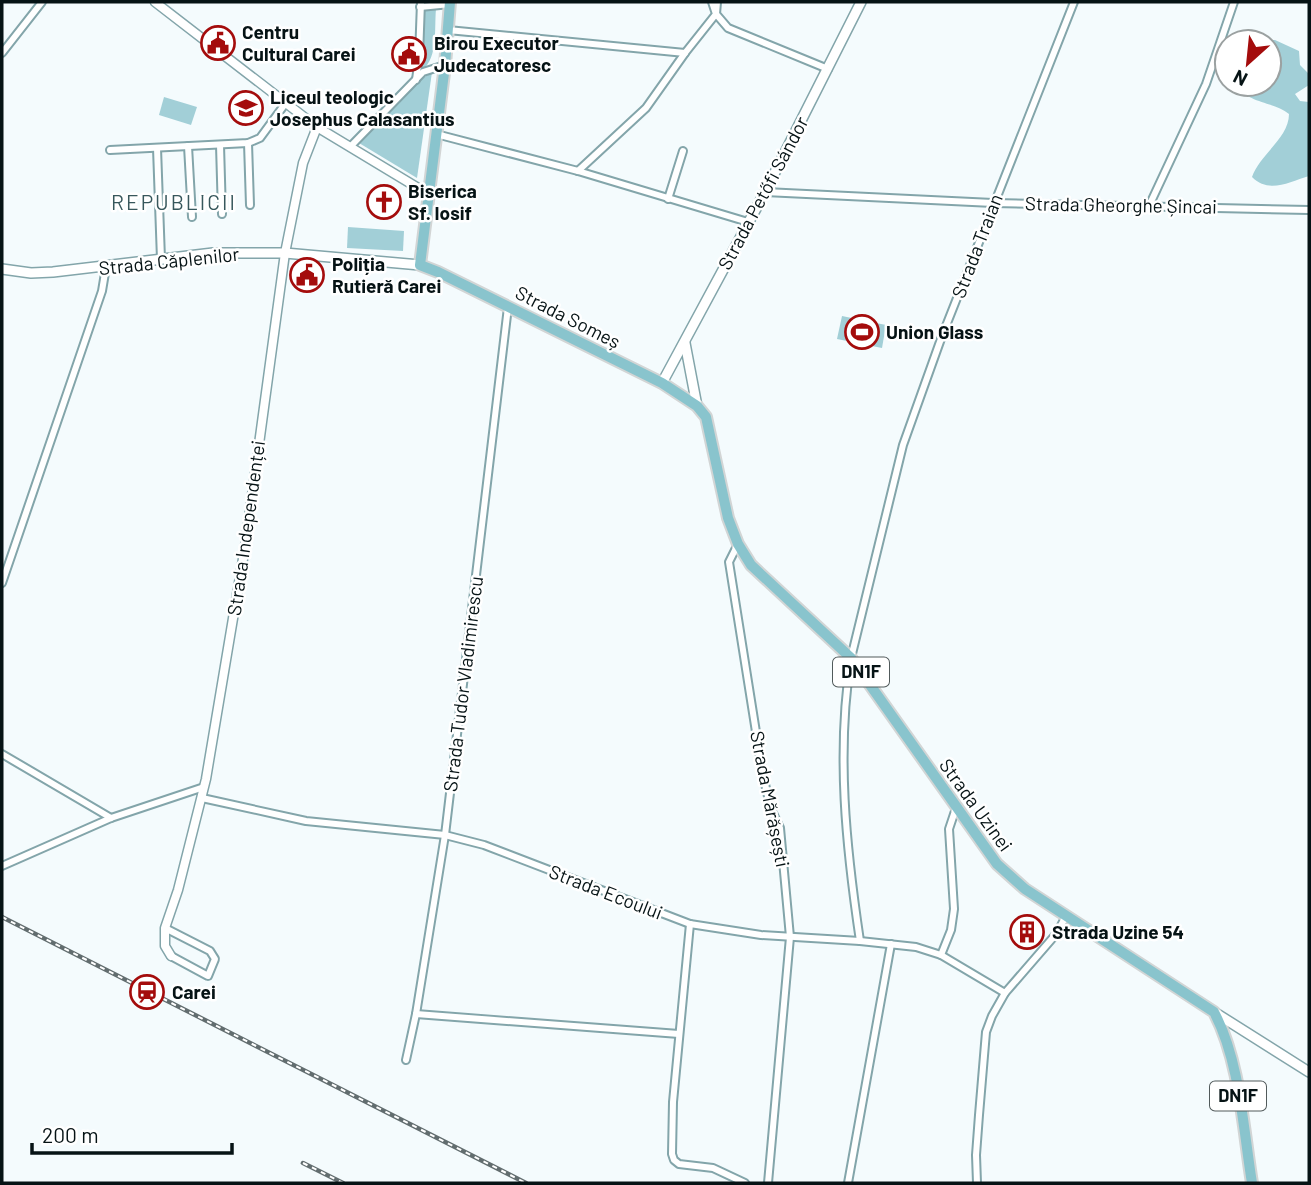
<svg xmlns="http://www.w3.org/2000/svg" width="1311" height="1185" font-family="Barlow,sans-serif">
<style>
.green{fill:#a2cfd7}
.lines{fill:none;stroke-linecap:round;stroke-linejoin:round}
.minor-casing{stroke:#83a5aa;stroke-width:10}
.tertiary-casing{stroke:#83a5aa;stroke-width:11}
.secondary-casing{stroke:#83a5aa;stroke-width:12}
.primary-casing{stroke:#d2d5d5;stroke-width:14}
.minor{stroke:#fff;stroke-width:6}
.tertiary{stroke:#fff;stroke-width:8}
.secondary{stroke:#fff;stroke-width:9}
.primary{stroke:#89c4cd;stroke-width:10}
.rail-casing{stroke:#626d6f;stroke-width:4.5}
.rail{stroke:#fff;stroke-width:2;stroke-dasharray:5;stroke-linecap:butt}
.labels{text-anchor:middle;stroke-width:5;stroke-linejoin:round;paint-order:stroke}
.shield{fill:#fff;stroke:#515a5b;stroke-width:2}
.shield-label{font-size:18px;font-weight:bold;fill:#061315}
.poi-label{font-size:19px;font-weight:bold;fill:#061315;stroke:#fff;text-anchor:start}
.street-label{font-size:19px;fill:#061315;stroke:#fff}
.neighbourhood-label{font-size:21px;letter-spacing:2px;fill:#37575c;stroke:#fff}
</style>
<rect width="100%" height="100%" fill="#f4fbfd"/>
<!-- green -->
<g class="green">
<path d="M425,9H436C434,30 439,62 418,73L423,59Z"/>
<path d="M1266,40H1275L1299,51L1300,65L1309,74V85L1295,94L1300,101L1309,102V176C1289,182 1269,194 1252,177C1260,154 1289,138 1289,114C1273,101 1247,104 1236,84H1269V42H1262Z"/>
<polygon points="432,72 417,178 359,143 419,81"/>
<polygon points="164,97 197,107 191,125 159,115"/>
<polygon points="348,227 404,231 403,251 347,248"/>
<polygon points="842,316 886,325 882,348 837,339"/>
</g>
<g class="lines">
<!-- minor casing -->
<g class="minor-casing">
<g id="minor">
<polyline points="717,2 716,14 728,28 828,69"/>
<polyline points="420,7 450,4"/>
<polyline points="448,30 685,53"/>
<polyline points="2,53 42,2"/>
<polyline points="416,80 419,57 421,2"/>
<polyline points="436,134 578,171 748,222"/>
<polyline points="248,143 250,205"/>
<polyline points="220,145 222,214"/>
<polyline points="188,146 192,217"/>
<polyline points="350,147 423,72 445,65"/>
<polyline points="157,148 161,259"/>
<polyline points="110,150 248,143 260,138 285,104"/>
<polyline points="578,171 646,108 685,53 716,14 712,2"/>
<polyline points="765,192 993,203 1309,210"/>
<polyline points="668,199 683,151"/>
<polyline points="1149,206 1206,84 1234,2"/>
<polyline points="738,544 729,562 763,776 771,809 780,828 790,937 768,1183"/>
<polyline points="2,583 102,291 106,267"/>
<polyline points="2,754 111,818"/>
<polyline points="202,798 306,821 445,835 484,845 690,924 761,935 860,941 916,947 941,955 1005,993"/>
<polyline points="2,866 111,818 204,787"/>
<polyline points="690,924 673,1102 672,1154 674,1160 679,1164 713,1168 745,1183"/>
<polyline points="165,928 210,951 215,959 208,976 171,956"/>
<path d="M860,941C846,847 836,752 851,658L903,445L942,336L1074,2"/>
<polyline points="941,955 951,930 954,909 949,829 956,808"/>
<polyline points="416,1014 679,1034"/>
<polyline points="406,1060 416,1014 445,835 508,307"/>
<polyline points="848,1183 891,944"/>
<polyline points="977,1183 976,1155 979,1115 986,1032 992,1016 1005,993 1057,933 1066,916"/>
</g>
</g>
<!-- tertiary casing -->
<g class="tertiary-casing">
<g id="tertiary">
<polyline points="155,2 317,127 428,194"/>
<polyline points="171,956 165,946 165,928 178,890 206,779 245,547 285,253 303,163 317,127"/>
</g>
</g>
<!-- secondary casing -->
<g class="secondary-casing">
<g id="secondary">
<polyline points="2,269 31,273 53,272 213,253 285,253 420,265"/>
<polyline points="685,343 697,406"/>
<polyline points="662,383 765,192 861,2"/>
<polyline points="1214,1012 1309,1072"/>
</g>
</g>
<!-- primary casing -->
<g class="primary-casing">
<path id="primary" d="M450,2L445,65L420,265L438,272L662,383L697,406L706,417L728,518L738,544L751,565L851,658L997,864L1025,889L1214,1012C1240,1061 1243,1128 1252,1183"/>
</g>
<!-- minor -->
<use href="#minor" class="minor"/>
<!-- tertiary -->
<use href="#tertiary" class="tertiary"/>
<!-- secondary -->
<use href="#secondary" class="secondary"/>
<!-- primary -->
<use href="#primary" class="primary"/>
<!-- rail casing -->
<g class="rail-casing">
<g id="rail">
<polyline points="2,917 526,1183"/>
<polyline points="303,1163 343,1183"/>
</g>
</g>
<!-- rail -->
<use href="#rail" class="rail"/>
</g>
<!-- icons -->
<defs>
<g id="civic-ring" transform="scale(1.75)"><circle r="9.5" fill="#fff" stroke="#a40c0c" stroke-width="1.5"/><path d="M-.6-6.5H3V-4.5H.6V-3L4-1V1h2V6H-6V1h2V-1L-.6-3ZM-1.2 2.5V6h2.4V2.5Z" fill="#a40c0c"/></g>
<g id="university-ring" transform="scale(1.75)"><circle r="9.5" fill="#fff" stroke="#a40c0c" stroke-width="1.5"/><path d="M0-5L7-2L0 1L-7-2ZM-4 1L0 2.5L4 1V4Q0 6-4 4Z" fill="#a40c0c"/></g>
<g id="church-ring" transform="scale(1.75)"><circle r="9.5" fill="#fff" stroke="#a40c0c" stroke-width="1.5"/><path d="M-1.2-6h2.4v3.5h3.3v2.4h-3.3V6h-2.4V-.1h-3.3v-2.4h3.3Z" fill="#a40c0c"/></g>
<g id="stadium-ring" transform="scale(1.75)"><circle r="9.5" fill="#fff" stroke="#a40c0c" stroke-width="1.5"/><path d="M0-5a6.5 5 0 1 0 0 10a6.5 5 0 1 0 0-10ZM-3.5-1.8h7v3.6h-7Z" fill="#a40c0c"/></g>
<g id="building-ring" transform="scale(1.75)"><circle r="9.5" fill="#fff" stroke="#a40c0c" stroke-width="1.5"/><path d="M-4-6H4V6H1V3H-1V6H-4ZM-2.5-4.3h1.7v1.8h-1.7ZM.8-4.3h1.7v1.8H.8ZM-2.5-1h1.7V.8h-1.7ZM.8-1h1.7V.8H.8Z" fill="#a40c0c"/></g>
<g id="station-ring" transform="scale(1.75)"><circle r="9.5" fill="#fff" stroke="#a40c0c" stroke-width="1.5"/><path d="M-3-6H3Q5-6 5-4V2Q5 4 3 4L4.5 6H3L1.5 4h-3L-3 6H-4.5L-3 4Q-5 4-5 2V-4Q-5-6-3-6ZM-3.5-4v3h7v-3ZM-3.5 1v1.5H-2V1ZM2 1v1.5H3.5V1Z" fill="#a40c0c"/></g>
</defs>
<g fill-rule="evenodd">
<use href="#civic-ring" x="218" y="43"/>
<use href="#civic-ring" x="409" y="54"/>
<use href="#university-ring" x="246" y="108"/>
<use href="#church-ring" x="384" y="202"/>
<use href="#civic-ring" x="307" y="275"/>
<use href="#stadium-ring" x="862" y="332"/>
<use href="#building-ring" x="1027" y="932"/>
<use href="#station-ring" x="147" y="992"/>
</g>
<g class="labels">
<!-- shield labels -->
<g class="shield">
<rect x="833" y="657.5" width="56" height="29" rx="5"/>
<rect x="1210" y="1081.5" width="56" height="29" rx="5"/>
</g>
<g class="shield-label">
<text x="861" y="678">DN1F</text>
<text x="1238" y="1102">DN1F</text>
</g>
<!-- poi labels -->
<g class="poi-label">
<text x="242" y="39">Centru<tspan x="242" dy="22">Cultural Carei</tspan></text>
<text x="434" y="50">Birou Executor<tspan x="434" dy="22">Judecatoresc</tspan></text>
<text x="270" y="104">Liceul teologic<tspan x="270" dy="22">Josephus Calasantius</tspan></text>
<text x="408" y="198">Biserica<tspan x="408" dy="22">Sf. Iosif</tspan></text>
<text x="332" y="271">Poliția<tspan x="332" dy="22">Rutieră Carei</tspan></text>
<text x="886" y="339">Union Glass</text>
<text x="1052" y="939">Strada Uzine 54</text>
<text x="172" y="999">Carei</text>
</g>
<!-- street labels -->
<g class="street-label">
<text transform="translate(763 193) rotate(-62)" y="7">Strada Petőfi Sándor</text>
<text transform="translate(1121 205) rotate(1)" y="7">Strada Gheorghe Șincai</text>
<text transform="translate(977 246) rotate(-69)" y="7">Strada Traian</text>
<text transform="translate(169 261) rotate(-6)" y="7">Strada Căplenilor</text>
<text transform="translate(568 317) rotate(27)" y="7">Strada Someș</text>
<text transform="translate(246 528) rotate(-82)" y="7">Strada Independenței</text>
<text transform="translate(463 684) rotate(-83)" y="7">Strada Tudor Vladimirescu</text>
<text transform="translate(770 799) rotate(79)" y="7">Strada Mărășești</text>
<text transform="translate(976 805) rotate(54)" y="7">Strada Uzinei</text>
<text transform="translate(606 892) rotate(21)" y="7">Strada Ecoului</text>
</g>
<!-- neighbourhood labels -->
<g class="neighbourhood-label">
<text x="174" y="210">REPUBLICII</text>
</g>
</g>
<!-- border -->
<rect width="1311" height="1185" fill="none" stroke="#061315" stroke-width="7"/>
<!-- north arrow -->
<g transform="translate(1248 63) rotate(207)"><circle r="33" fill="#ffffff" stroke="#9ba1a1" stroke-width="2"/>
<path d="M0-5L12 26L0 18L-12 26Z" fill="#a40c0c"/>
<text y="-10" font-size="19" font-weight="bold" text-anchor="middle" fill="#061315">N</text>
</g>
<!-- scale -->
<path d="M32 1143v10h200v-10" fill="none" stroke="#061315" stroke-width="3.5"/>
<text x="42" y="1143" font-size="21" fill="#061315" stroke="#ffffff" stroke-width="5" paint-order="stroke">200 m</text>
</svg>
